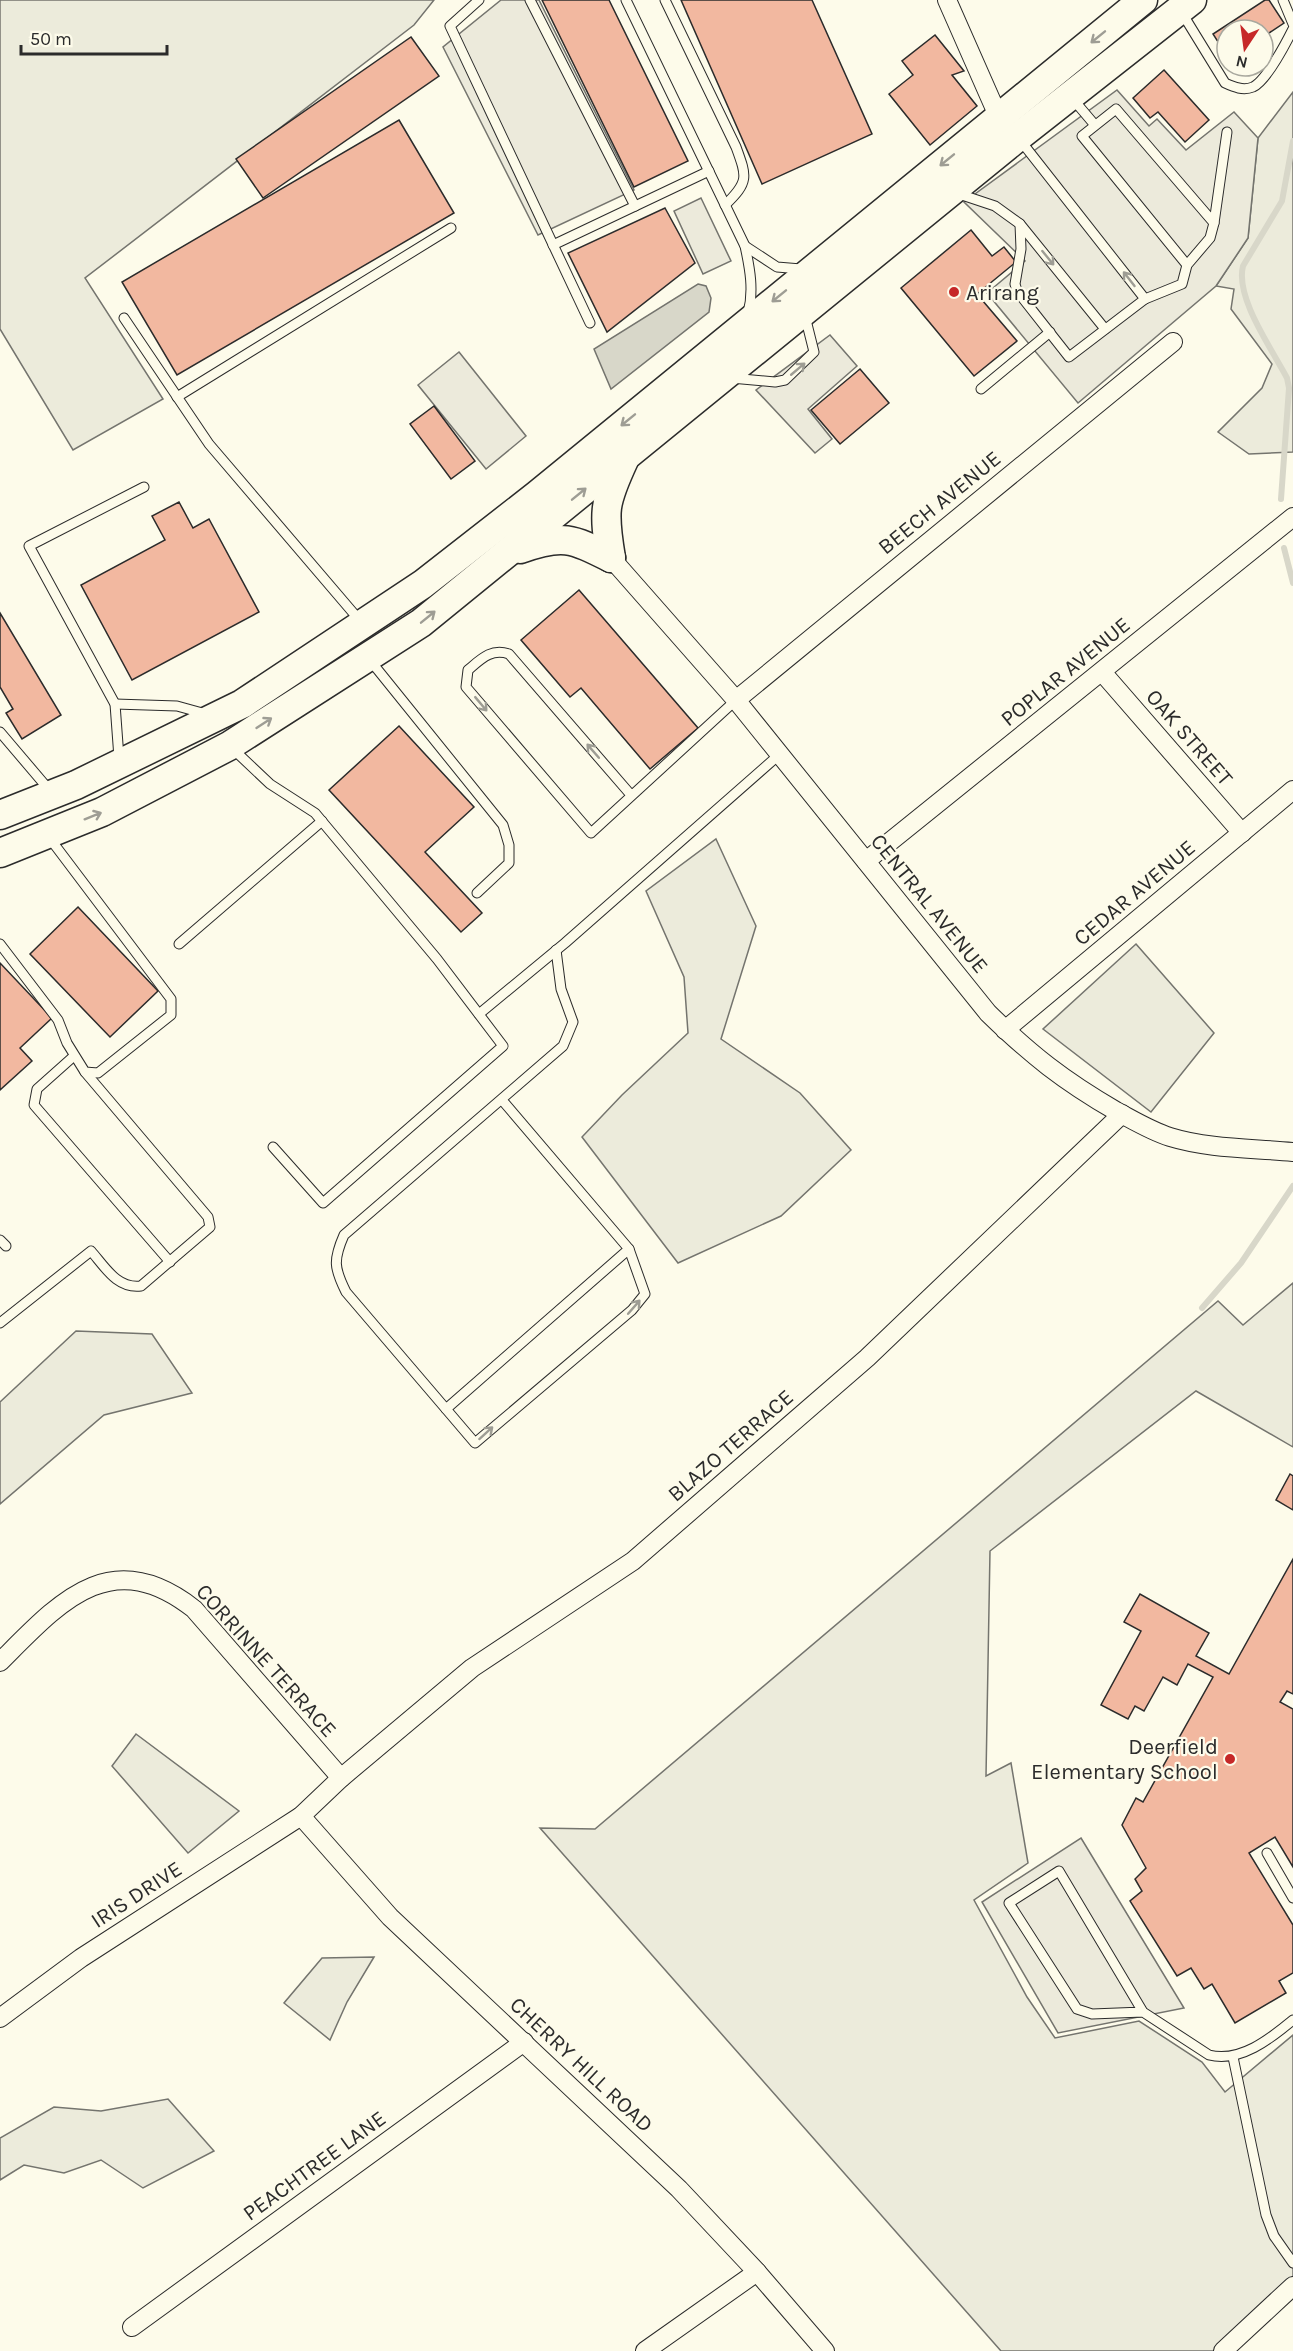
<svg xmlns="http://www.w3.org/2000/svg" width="1293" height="2351" font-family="Karla,sans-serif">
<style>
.green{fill:#ecebdb;stroke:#74746e;stroke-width:1.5}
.parking{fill:#eceadb;stroke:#74746e;stroke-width:1.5}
.water{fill:#d8d7c9;stroke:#74746e;stroke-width:1.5}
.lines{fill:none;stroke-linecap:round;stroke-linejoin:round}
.stream{stroke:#d8d7c9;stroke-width:6}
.building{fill:#f2b8a0;stroke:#2b2b2b;stroke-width:1.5}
.service-casing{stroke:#2b2b2b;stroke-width:11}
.minor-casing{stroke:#2b2b2b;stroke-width:20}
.trunk-casing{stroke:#2b2b2b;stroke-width:31}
.service{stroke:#fdfbea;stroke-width:9}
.minor{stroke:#fdfbea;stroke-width:18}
.trunk{stroke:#fdfbea;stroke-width:28}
.oneway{stroke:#9e9d94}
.poi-dot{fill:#c62828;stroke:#fdfbea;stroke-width:2}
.labels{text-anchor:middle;stroke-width:4.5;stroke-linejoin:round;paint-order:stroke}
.poi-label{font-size:22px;fill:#2b2b2b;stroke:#fdfbea;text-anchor:start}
.street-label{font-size:22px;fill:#2b2b2b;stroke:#fdfbea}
</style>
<rect width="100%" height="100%" fill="#fdfbea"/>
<!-- green -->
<g class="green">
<polygon points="0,0 434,0 414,25 85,278 163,399 73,450 0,329"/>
<polygon points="1293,92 1293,452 1249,454 1218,432 1262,388 1272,364 1231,309 1234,289 1216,286 1248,238 1258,138"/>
<polygon points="716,839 756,926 721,1039 800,1093 851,1150 781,1216 678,1263 582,1137 622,1095 688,1033 684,977 646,891"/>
<polygon points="1136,944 1214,1033 1151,1112 1043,1029"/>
<polygon points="1293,1283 1293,1447 1196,1391 990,1551 986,1776 1011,1763 1028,1863 974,1900 1027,1997 1055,2038 1139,2021 1202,2062 1225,2092 1293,2035 1293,2276 1213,2351 1001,2351 540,1828 595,1829 1218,1301 1243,1325"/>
<polygon points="76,1331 152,1334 192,1393 104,1415 0,1504 0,1402"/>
<polygon points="136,1734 239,1811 188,1853 112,1766"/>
<polygon points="374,1957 347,2002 330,2040 284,2003 322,1958"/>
<polygon points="168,2099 214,2151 143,2188 101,2160 64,2173 24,2165 0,2180 0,2138 54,2107 101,2111"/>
</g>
<!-- parking -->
<g class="parking">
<polygon points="501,0 539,0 634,190 538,235 443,47"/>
<polygon points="1117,90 1149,126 1157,119 1186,150 1234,112 1258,138 1248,238 1216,286 1078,403 987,293 1025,261 964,202"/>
<polygon points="701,198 731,261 703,274 674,211"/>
<polygon points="830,335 857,366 808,409 832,439 815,453 756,390"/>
<polygon points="459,352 526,436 486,469 418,385"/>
<polygon points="1081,1838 1184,2008 1058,2033 982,1902"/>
</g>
<!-- water -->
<polygon class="water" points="698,284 706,286 711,298 709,312 611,389 594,349"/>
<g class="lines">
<!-- stream -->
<g class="stream">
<path d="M1281,499L1289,388L1287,378C1272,349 1235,298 1243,266L1282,201L1293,141"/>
<polyline points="1284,548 1293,583"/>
<polyline points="1202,1308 1241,1263 1293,1186"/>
</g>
</g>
<!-- building -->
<g class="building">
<polygon points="542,0 609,0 688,161 634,187"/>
<polygon points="681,0 812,0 872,134 762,184"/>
<polygon points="1265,0 1269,0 1284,23 1263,37 1263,30 1227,30 1227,56 1213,34"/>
<polygon points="935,35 964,71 952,75 977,106 930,145 889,94 913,75 902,61"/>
<polygon points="411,37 439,76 263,198 236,159"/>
<polygon points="1164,70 1209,120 1185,142 1158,112 1150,118 1133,98"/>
<polygon points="399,120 454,213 177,375 122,282"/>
<polygon points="665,208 695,263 607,332 568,253"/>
<polygon points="971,230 992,256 1004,247 1016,262 977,294 1017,341 974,376 901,288"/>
<polygon points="860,369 889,403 840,444 811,410"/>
<polygon points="434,406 475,461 451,479 410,424"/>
<polygon points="179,502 193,528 209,519 259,612 132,680 81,585 165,540 152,516"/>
<polygon points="579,590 698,728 650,769 581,688 570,697 521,640"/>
<polygon points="0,613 61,715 22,739 6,713 13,709 0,687"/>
<polygon points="399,726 474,807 425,852 482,913 461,932 329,790"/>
<polygon points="78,907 158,991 110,1037 30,954"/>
<polygon points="0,963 52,1018 20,1048 32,1061 0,1090"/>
<polygon points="1290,1474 1293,1476 1293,1510 1276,1500"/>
<polygon points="1293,1559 1293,1694 1287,1691 1280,1702 1293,1709 1293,1867 1275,1837 1249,1853 1293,1925 1293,1973 1279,1981 1286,1993 1235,2023 1212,1984 1204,1989 1191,1968 1177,1976 1130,1901 1142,1891 1135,1879 1146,1868 1122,1825 1136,1798 1143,1802 1213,1677 1188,1664 1177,1685 1163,1677 1144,1711 1135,1706 1128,1719 1101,1705 1141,1631 1124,1622 1140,1594 1209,1633 1196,1656 1229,1674"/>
</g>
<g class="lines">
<!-- service casing -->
<g class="service-casing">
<g id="service">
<polyline points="479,0 450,26 590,323"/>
<polyline points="530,0 635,206"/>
<path d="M626,0L745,246C750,269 754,291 748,313"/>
<path d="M665,0L736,147C747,177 749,182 725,205"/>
<polyline points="1283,0 1293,24"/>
<path d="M1182,13L1225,83C1234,87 1243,91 1253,87C1266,81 1286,43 1293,29"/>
<polyline points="1072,98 1094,124"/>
<polyline points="1020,140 1145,299 1069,357 1017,291 1015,284 1021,249 1020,224"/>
<polyline points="956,193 995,206 1020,224 1105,329"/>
<polyline points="1214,223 1227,132"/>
<polyline points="553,245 709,171"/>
<polyline points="745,246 777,267 801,269"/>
<polyline points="1145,299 1182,284 1187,265 1210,238 1214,223 1116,109 1082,136 1187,265"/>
<polyline points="124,318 209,444 361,622"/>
<polyline points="731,378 775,382 785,380 814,352 805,316"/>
<polyline points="981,389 1050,332"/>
<polyline points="177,397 451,228"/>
<polyline points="369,659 503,825 509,845 509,863 477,893"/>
<polyline points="115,704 177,706 206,714"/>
<polyline points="0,732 51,792"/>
<polyline points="233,749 270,784 315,813 437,959 503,1046 323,1203 273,1147"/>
<polyline points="119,758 115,704 29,546 144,487"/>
<path d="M631,795L509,654C491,648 481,659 468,670L466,687L591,833L736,700"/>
<polyline points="0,944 58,1020 67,1043 85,1072 98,1073 171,1015 171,999 48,836"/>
<polyline points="179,944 322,821"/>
<polyline points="479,1014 565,943 780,754"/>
<polyline points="74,1056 37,1089 34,1105 170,1262"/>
<path d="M502,1100L629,1249L446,1409L346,1292C334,1268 333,1260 344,1235L563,1046L573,1022L561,989L556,950"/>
<polyline points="0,1240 6,1246"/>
<path d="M0,1323L91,1251C105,1267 117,1289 141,1286L210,1227L208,1217L85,1072"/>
<polyline points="446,1409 475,1443 632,1310 645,1294 629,1249"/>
<polyline points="1267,1853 1293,1898"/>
<path d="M1143,2012L1092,2014L1077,2009L1009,1903L1059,1871L1143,2012L1209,2055C1240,2063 1270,2039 1293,2020"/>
<polyline points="1233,2057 1266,2215 1274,2236 1293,2263"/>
</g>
</g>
<!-- minor casing -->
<g class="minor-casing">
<g id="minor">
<polyline points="947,0 999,118"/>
<path d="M611,558L736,700L988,1013C1031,1055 1064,1081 1116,1111C1133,1120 1151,1131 1170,1137C1209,1149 1252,1148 1293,1152"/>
<polyline points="1102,672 1242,833"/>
<polyline points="736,700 1173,342"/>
<polyline points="866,861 1293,517"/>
<polyline points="1005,1030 1293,790"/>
<path d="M0,1662C59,1603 110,1543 194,1609L341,1778"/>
<polyline points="301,1816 390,1917 679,2189 757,2272 825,2351"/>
<polyline points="0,2018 81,1958 301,1816 341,1778 472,1668 633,1561 867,1358 1122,1114"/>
<polyline points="132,2327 524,2042"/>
<polyline points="645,2351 757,2272"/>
<polyline points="1223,2351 1293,2286"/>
</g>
</g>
<!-- trunk casing -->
<g class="trunk-casing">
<g id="trunk">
<path d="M520,549C563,534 571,538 611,558"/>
<path d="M611,558C603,511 604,503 624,460"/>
<polyline points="0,815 76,785 242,704 423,584 537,495 1143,0"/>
<polyline points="0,853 102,812 229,746 421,623 1018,137 1192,0"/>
</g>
</g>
<!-- service -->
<use href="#service" class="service"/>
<!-- minor -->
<use href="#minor" class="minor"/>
<!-- trunk -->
<use href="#trunk" class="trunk"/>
</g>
<!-- one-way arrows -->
<defs><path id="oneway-shaft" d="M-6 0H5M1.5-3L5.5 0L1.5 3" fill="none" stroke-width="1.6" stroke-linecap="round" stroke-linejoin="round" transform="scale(1.5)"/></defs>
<g class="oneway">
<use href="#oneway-shaft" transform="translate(1098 37) rotate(141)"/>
<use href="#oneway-shaft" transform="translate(947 160) rotate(141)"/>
<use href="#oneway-shaft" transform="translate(1048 258) rotate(51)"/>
<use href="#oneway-shaft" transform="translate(1129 279) rotate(-128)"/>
<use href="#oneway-shaft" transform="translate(779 296) rotate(141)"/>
<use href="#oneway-shaft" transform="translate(798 369) rotate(-40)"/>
<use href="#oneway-shaft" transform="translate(628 420) rotate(141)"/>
<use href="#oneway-shaft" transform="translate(579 494) rotate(-39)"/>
<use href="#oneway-shaft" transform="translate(428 617) rotate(-39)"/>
<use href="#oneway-shaft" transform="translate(481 704) rotate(50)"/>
<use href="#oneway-shaft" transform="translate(264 723) rotate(-33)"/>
<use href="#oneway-shaft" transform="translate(593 751) rotate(-131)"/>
<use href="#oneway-shaft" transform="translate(93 816) rotate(-22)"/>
<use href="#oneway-shaft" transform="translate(634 1307) rotate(-49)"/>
<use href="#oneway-shaft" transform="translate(486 1433) rotate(-42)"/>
</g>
<!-- markers -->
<g class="poi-dot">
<circle cx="954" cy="292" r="6"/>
<circle cx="1230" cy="1759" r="6"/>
</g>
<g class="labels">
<!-- poi labels -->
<g class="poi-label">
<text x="966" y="300">Arirang</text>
<text x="1218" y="1754" text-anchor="end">Deerfield<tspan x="1218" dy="25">Elementary School</tspan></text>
</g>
<!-- street labels -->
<g class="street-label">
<text transform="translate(939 502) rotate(-39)" y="8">BEECH AVENUE</text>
<text transform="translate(1065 671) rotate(-39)" y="8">POPLAR AVENUE</text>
<text transform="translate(1190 737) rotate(49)" y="8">OAK STREET</text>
<text transform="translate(1134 892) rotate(-40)" y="8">CEDAR AVENUE</text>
<text transform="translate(930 903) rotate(51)" y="8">CENTRAL AVENUE</text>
<text transform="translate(730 1445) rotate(-41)" y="8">BLAZO TERRACE</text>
<text transform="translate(267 1660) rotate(48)" y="8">CORRINNE TERRACE</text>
<text transform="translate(136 1894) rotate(-33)" y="8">IRIS DRIVE</text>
<text transform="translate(582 2064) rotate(43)" y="8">CHERRY HILL ROAD</text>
<text transform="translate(314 2165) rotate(-36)" y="8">PEACHTREE LANE</text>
</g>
</g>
<!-- north arrow -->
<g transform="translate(1245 48) rotate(193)"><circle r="28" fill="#fdfbea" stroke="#a9a89e" stroke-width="1.5"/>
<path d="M0-4.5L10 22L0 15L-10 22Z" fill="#c62828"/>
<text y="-9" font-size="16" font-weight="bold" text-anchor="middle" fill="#2b2b2b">N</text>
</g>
<!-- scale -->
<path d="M21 45v9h146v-9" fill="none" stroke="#2b2b2b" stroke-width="3"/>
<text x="30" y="45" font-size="18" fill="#2b2b2b" stroke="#fdfbea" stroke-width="4.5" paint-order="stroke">50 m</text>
</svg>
